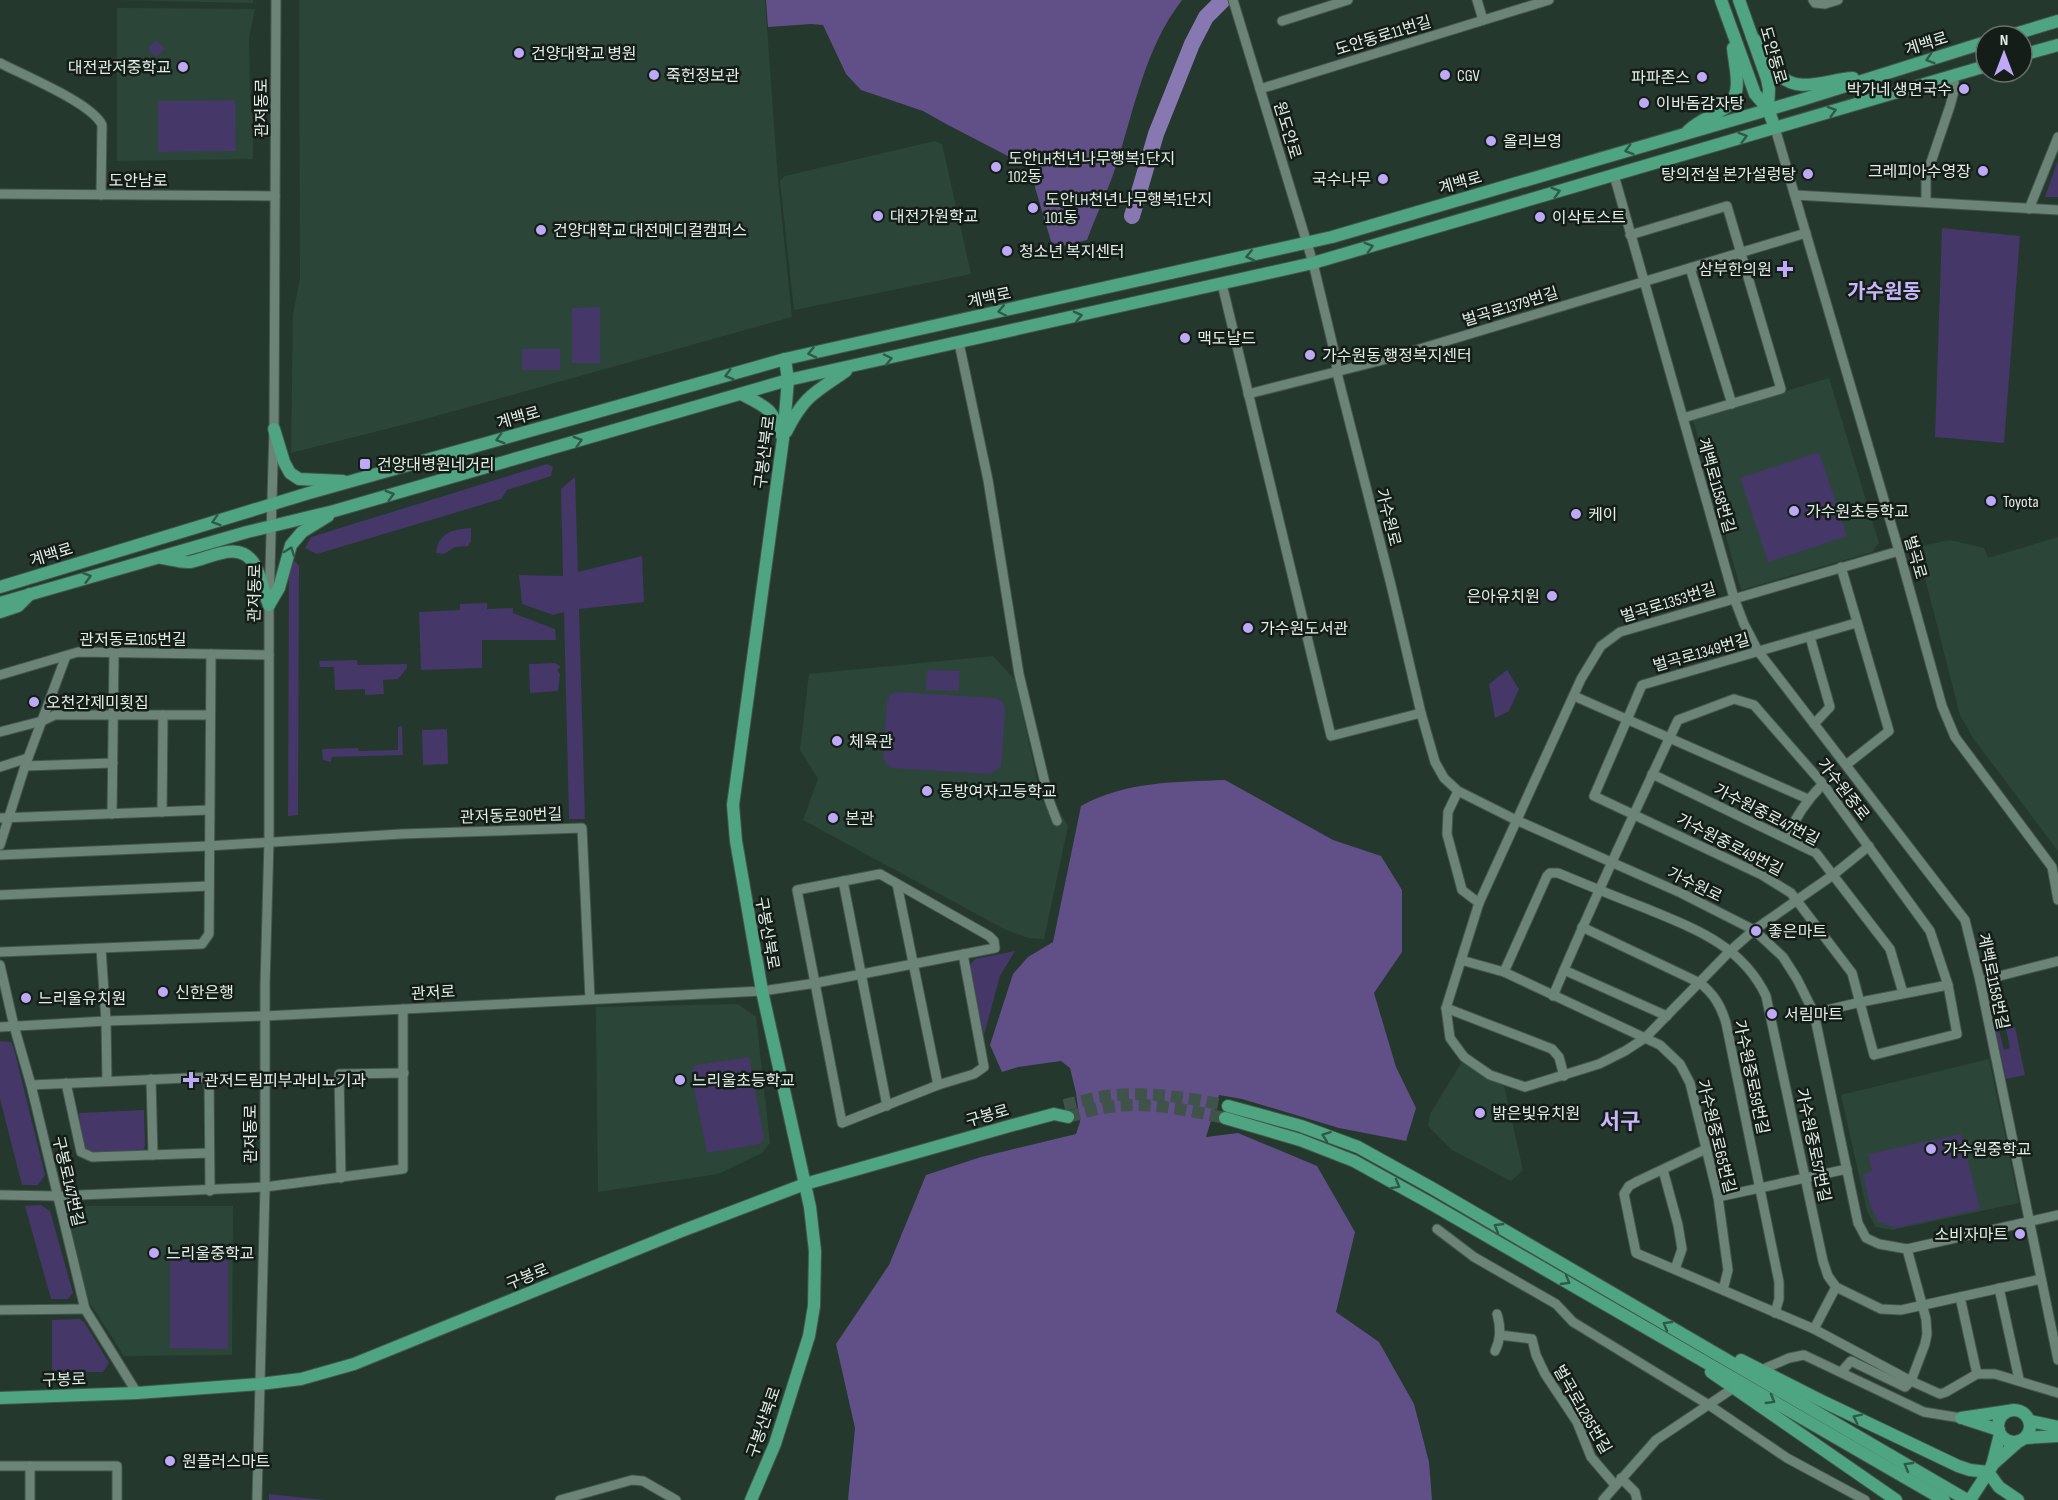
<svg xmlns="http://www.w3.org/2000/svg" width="2058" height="1500" font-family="'Sofia Sans Condensed','Noto Sans KR',sans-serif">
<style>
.built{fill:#2b4639}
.green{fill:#453767}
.forest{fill:#605087}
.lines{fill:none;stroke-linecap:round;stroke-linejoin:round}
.river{stroke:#8778b2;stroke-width:16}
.major-tunnel{stroke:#40534a;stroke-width:12;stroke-dasharray:12 6;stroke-linecap:butt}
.minor-casing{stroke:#43554c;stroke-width:11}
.major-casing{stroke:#43554c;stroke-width:14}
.minor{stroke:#6c8377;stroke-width:9}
.major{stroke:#4fa482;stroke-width:12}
.oneway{stroke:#2f5a48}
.poi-dot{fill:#bda9f5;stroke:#141d18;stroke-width:2}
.labels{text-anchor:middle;stroke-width:5;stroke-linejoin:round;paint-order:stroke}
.street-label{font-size:16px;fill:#e1ede6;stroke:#141d18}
.poi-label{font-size:16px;fill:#e1ede6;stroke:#141d18;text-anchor:start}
.quarter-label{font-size:20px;font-weight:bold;fill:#c8b6fd;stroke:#141d18}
.district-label{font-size:22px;font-weight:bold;fill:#c8b6fd;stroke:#141d18}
</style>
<rect width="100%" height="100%" fill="#24382e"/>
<!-- built -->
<g class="built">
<polygon points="114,0 253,0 253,3"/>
<polygon points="299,0 765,0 778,181 792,317 418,421 291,453 293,315 300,278"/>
<polygon points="117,8 255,9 249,37 250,98 253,122 253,159 117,161"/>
<polygon points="935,141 942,144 971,274 794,310 780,181 785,176"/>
<polygon points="1829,378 1879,543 1872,552 1741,590 1693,419"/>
<polygon points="2058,537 2058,851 1973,738 1960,715 1917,547 1950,540 1984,548 1988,558"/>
<polygon points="993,656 1015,680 1042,802 1057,807 1068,826 1044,939 1029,938 1006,930 803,820 818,779 800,750 809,674"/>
<polygon points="738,1004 756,1017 770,1143 762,1153 718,1174 598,1192 596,1007"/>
<polygon points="1989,1059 2019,1203 1892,1230 1876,1227 1867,1211 1841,1095"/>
<polygon points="1462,1062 1504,1086 1523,1170 1511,1181 1452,1150 1428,1126 1430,1114"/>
<polygon points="66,1206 233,1206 232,1355 124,1356 88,1300"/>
</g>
<!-- green -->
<g class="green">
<polygon points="156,40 165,49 156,57 148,49"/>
<polygon points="235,100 236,151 158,152 158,101"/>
<polygon points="2058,160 2058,197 2045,197"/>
<polygon points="1942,228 2020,236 2004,443 1935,437"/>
<polygon points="600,307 600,363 572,363 572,308"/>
<rect x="522" y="349" width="38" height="21"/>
<polygon points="1819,452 1847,536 1768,562 1740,478"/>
<polygon points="547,464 553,467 551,476 507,490 501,499 317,554 305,548 311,537"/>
<polygon points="575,477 578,572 642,556 644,602 579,609 585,819 569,819 564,612 553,615 522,604 519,575 563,576 561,489"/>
<path d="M471,528V541L468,546L455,547L444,554L436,553C438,533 453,529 471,528Z"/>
<polygon points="295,561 299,566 298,815 288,816 289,562"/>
<polygon points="487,603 487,609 513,608 513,613 555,629 556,640 482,640 482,668 421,670 419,612 460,610 460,604"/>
<polygon points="357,660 358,665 407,664 407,668 398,679 383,680 384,694 365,695 365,689 335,690 334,667 320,667 319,661"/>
<polygon points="555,663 561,667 557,670 560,674 558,691 530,693 529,664"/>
<polygon points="927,670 960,671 959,691 926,690"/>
<polygon points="1507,670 1519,689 1509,711 1495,718 1489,684"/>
<polygon points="896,692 996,698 1003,702 1005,710 1001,767 990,774 892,768 886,764 883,757 887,703 890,695"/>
<polygon points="402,726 403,755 332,757 331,762 323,760 322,749 358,748 359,751 398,750 398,727"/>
<polygon points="447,729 448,764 423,765 422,730"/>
<polygon points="1015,951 1000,976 984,1035 970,965 975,959"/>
<polygon points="2015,1027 2025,1075 2006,1079 1996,1031 1999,1030 2004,1050 2010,1048 2006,1029"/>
<polygon points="0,1041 11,1042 14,1049 45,1175 38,1185 22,1185 0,1099"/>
<polygon points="749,1057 764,1139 759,1144 707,1153 691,1072 694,1067 697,1065"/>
<polygon points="144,1110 145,1146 143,1150 94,1154 84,1150 79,1113"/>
<polygon points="1961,1134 1980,1209 1896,1228 1878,1222 1870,1204 1863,1175 1872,1171 1868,1154"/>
<polygon points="41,1205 50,1211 73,1293 68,1299 51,1299 25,1206"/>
<polygon points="170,1259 228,1260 228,1349 170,1348"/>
<polygon points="79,1319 84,1322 109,1363 103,1372 52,1372 52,1320"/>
<polygon points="269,1494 325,1500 269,1500"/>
</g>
<!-- forest -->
<g class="forest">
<path d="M766,0H1182C1145,48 1134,110 1116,166C1108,191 1096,215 1087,240L1053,248L1029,167L948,125L923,111L861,90L846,74L823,25L811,24L768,27Z"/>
<path d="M1225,780L1333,840L1381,856L1402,890V952L1374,993L1396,1067L1416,1108L1406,1141L1339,1128L1242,1099L1219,1095L1206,1137L1238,1133L1317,1166L1355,1232L1336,1312L1379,1342L1414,1404L1429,1462L1432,1500H848L855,1428L836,1344L889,1265L926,1175L981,1157L1076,1134L1080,1122L1076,1093L1070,1068L1061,1061L1018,1067L1002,1072L990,1045L1013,974L1028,957L1053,942L1081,806C1126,781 1176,782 1225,780Z"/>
</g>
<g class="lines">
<!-- river -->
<polyline class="river" points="1132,216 1156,134 1192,44 1206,17 1223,0"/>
<!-- major-tunnel -->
<g class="major-tunnel">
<path d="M1064,1105C1078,1102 1092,1098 1106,1096C1147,1091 1187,1097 1228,1106"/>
<path d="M1068,1117C1082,1113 1095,1109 1109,1107C1148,1101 1187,1110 1225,1118"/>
</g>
<!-- minor casing -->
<g class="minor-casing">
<g id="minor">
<polyline points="1233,0 1313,263 1336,359 1337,373 1391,585 1421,713 1435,762 1444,778 1458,791 1516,820 1681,893 1754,930 1783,957 1797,979 1814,1013 1858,1223 1866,1238 1879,1244 1907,1249 2058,1215"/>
<polyline points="1477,0 1483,20"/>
<polyline points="1813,0 1815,3 1825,4 1838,0"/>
<polyline points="1282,21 1348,0"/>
<path d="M0,63C23,75 92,103 102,125L101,195"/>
<polyline points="1260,89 1549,0"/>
<polyline points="1775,128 1899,551 1942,706 1955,737 2052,867 2058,900"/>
<polyline points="1614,175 1734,598 1744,624 1758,651 1965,920 1980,981 2058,1360"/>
<polyline points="0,194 275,196"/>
<polyline points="1795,195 2058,210"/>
<polyline points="1926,201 1926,177 1950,106 1954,91 1954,75"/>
<polyline points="2029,209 2058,137"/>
<polyline points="1630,235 1727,206 1781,389 1683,418"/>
<polyline points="1690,268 1732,404"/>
<polyline points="1222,284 1331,736 1421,713"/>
<polyline points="959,343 988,480 1019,674 1049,800 1057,821"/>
<polyline points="1248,394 1383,360 1806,233"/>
<polyline points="1841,567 1889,731 1846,765"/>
<polyline points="1810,637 1830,707 1814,724"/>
<polyline points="0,675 78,652 269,655"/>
<polyline points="1574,696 1808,799"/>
<polyline points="0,732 42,721 55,715 210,715"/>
<polyline points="25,766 113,763"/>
<polyline points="0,767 28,758"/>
<polyline points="1652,774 1816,853 1890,949 1903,993"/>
<polyline points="1458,791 1448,812 1447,834 1462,890 1479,903"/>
<polyline points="162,812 163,715"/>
<polyline points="112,814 114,653"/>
<polyline points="0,818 209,810"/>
<path d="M1787,838C1795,817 1807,800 1823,784"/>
<polyline points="0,845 25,766 66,656"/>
<polyline points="1869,846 1833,875 1754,930 1730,951 1645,1038 1625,1051 1599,1064 1525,1087 1490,1075 1464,1057 1450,1038 1446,1008 1479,903 1581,679 1601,646 1620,632 1899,551"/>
<polyline points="0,855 208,846 401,834 582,828 590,999"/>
<polyline points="843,881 887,1106"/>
<polyline points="897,884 938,1085"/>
<polyline points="0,895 209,886"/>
<path d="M1582,927L1700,983C1714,994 1721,1006 1726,1023L1779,1282V1299L1775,1313"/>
<polyline points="101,949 106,1021 107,1081"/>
<polyline points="0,952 202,944 209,934 211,654"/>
<polyline points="1461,960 1504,972 1660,1045 1680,1064 1690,1083 1718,1197 1728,1270 1723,1290"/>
<polyline points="0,965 14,1026 31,1085 85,1309 137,1393"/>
<polyline points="1564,970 1667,1016"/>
<path d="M1504,972L1547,876L1550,873H1558C1587,885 1616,897 1645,908C1693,928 1742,945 1766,996L1823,1261L1828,1276L1836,1287L1881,1309L1901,1310L2041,1279"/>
<polyline points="1980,981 2058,961"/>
<path d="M1553,996C1592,903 1635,811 1678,720L1734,699L1754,705L1823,784L1930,931L1948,985L1957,1034L1874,1055L1852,973L1791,893L1762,875L1594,796L1642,685L1856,623"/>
<polyline points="1446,1008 1552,1049 1559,1057 1564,1076"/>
<polyline points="1814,1013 1861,1002 1948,985"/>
<polyline points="0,1027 106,1021 265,1016 762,991 816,983 995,948 994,941 989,936 880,874 797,890 842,1123 938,1085 974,1074 984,1067 963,954"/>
<polyline points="151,1079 153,1155"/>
<polyline points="66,1083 81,1152 92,1157 209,1153"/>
<polyline points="31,1085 209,1077 210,1191"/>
<polyline points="1706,1149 1638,1181 1629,1186 1624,1194 1636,1253 1814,1329 1911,1381 1940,1394 1946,1392 1977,1374 1995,1374 2058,1393"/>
<polyline points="1663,1170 1678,1225 1682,1249 1675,1269"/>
<polyline points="341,1178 339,1074 404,1073"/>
<polyline points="0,1195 57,1196 265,1187 403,1169 403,1009"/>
<polyline points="1718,1197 1847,1169"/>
<polyline points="1437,1229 1474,1257 1556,1304 1573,1322 1709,1405 1787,1458 1865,1500"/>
<polyline points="1999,1288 2019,1379"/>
<polyline points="1960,1297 1977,1374"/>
<polyline points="0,1310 85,1309"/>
<polyline points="1814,1329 1836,1287"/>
<polyline points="1500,1335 1532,1339 1536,1355 1545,1374 1577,1422 1591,1457 1615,1485"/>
<path d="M1495,1351C1501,1339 1501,1327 1497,1314"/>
<polyline points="1766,1368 1789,1358 1804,1355 1924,1412 1961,1418"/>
<polyline points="1842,1371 1851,1361 1905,1387 1911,1381 1925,1344 1927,1334 1926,1319 1907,1249"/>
<polyline points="0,1466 117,1466 117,1500"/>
<polyline points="30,1466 30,1500"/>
<polyline points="1621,1478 1635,1492 1637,1500"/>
<polyline points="257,1500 265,1187 265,985 269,841 269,605 274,429 276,0"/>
<polyline points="560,1500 632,1480 643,1481 676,1500"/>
<polyline points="1603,1500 1656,1440 1729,1391"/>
</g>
</g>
<!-- major casing -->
<g class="major-casing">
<g id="major">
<polyline points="1721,0 1755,94 1768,109 1775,128"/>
<polyline points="1739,0 1767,79 1769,89 1768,109"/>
<polyline points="2008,36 2058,21"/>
<path d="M1752,37C1764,49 1767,60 1777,72C1795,96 1828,79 1853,78"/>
<polyline points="2022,55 2058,45"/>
<path d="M1688,131C1698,121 1708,118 1720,111C1746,98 1735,71 1733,48"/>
<path d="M741,394C768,408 771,407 782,436"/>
<polyline points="274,429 284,462 290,473 299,479 343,481"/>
<path d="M786,432C804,396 814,393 846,371"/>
<path d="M162,558C170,559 181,563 190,562C211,558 240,539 255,565C260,574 264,593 269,605"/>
<polyline points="0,587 309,493 785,359 1332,237 1801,100 1986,42"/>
<polyline points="0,603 247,532 334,511 788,380 1313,263 1986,66"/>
<polyline points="269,605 279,588 291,545 302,532 328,516"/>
<polyline points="0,612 18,606 30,594"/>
<polyline points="1228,1106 1301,1126 1358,1147 1432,1188 1967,1500"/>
<polyline points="1225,1118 1300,1140 1354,1161 1428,1202 1944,1500"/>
<polyline points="1741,1360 1824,1402 1958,1466 1970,1470 1988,1472"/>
<polyline points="1711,1372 1896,1500"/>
<polyline points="0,1398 137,1393 260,1384 301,1379 354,1364 679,1232 805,1184 1013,1125 1054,1114 1068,1117"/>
<circle cx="2014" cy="1426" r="16"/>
<polyline points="1961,1418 2008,1411"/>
<polyline points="1965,1419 1999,1430"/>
<polyline points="2030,1421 2058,1427"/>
<polyline points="2025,1438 2058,1436"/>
<polyline points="1992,1465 2019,1441"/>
<polyline points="1988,1472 1999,1487 2018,1500"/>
<polyline points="751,1500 775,1444 809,1336 814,1306 815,1251 810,1207 762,991 736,841 733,805 783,439 788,380 785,359"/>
<polyline points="1970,1500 1992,1466 2000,1434"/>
</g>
</g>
<!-- minor -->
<use href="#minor" class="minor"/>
<!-- major -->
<use href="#major" class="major"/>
</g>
<!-- one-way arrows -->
<defs><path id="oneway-chevron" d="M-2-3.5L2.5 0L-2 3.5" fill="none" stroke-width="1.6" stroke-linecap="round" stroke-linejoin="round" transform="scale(1.5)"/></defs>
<g class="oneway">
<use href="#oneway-chevron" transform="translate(1930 59) rotate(163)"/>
<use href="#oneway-chevron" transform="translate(1832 111) rotate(-16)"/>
<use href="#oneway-chevron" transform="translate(1743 137) rotate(-16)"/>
<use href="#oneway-chevron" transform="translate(1629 150) rotate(164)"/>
<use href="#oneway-chevron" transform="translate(1556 192) rotate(-16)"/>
<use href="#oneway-chevron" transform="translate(1369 247) rotate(-16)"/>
<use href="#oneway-chevron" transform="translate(1250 256) rotate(167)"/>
<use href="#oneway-chevron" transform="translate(1002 311) rotate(168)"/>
<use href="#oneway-chevron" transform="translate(1078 316) rotate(-13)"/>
<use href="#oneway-chevron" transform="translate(812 353) rotate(167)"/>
<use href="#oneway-chevron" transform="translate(888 359) rotate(-12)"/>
<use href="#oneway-chevron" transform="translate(729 375) rotate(164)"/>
<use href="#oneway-chevron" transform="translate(500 439) rotate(164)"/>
<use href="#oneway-chevron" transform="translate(578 441) rotate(-16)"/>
<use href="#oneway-chevron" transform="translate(390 495) rotate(-16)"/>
<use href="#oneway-chevron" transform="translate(216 521) rotate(163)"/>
<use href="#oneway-chevron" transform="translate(290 551) rotate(-70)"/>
<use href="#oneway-chevron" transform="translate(87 577) rotate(-16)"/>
<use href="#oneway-chevron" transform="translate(1326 1136) rotate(-160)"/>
<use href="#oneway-chevron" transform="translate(1396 1185) rotate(29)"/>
<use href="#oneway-chevron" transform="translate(1498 1227) rotate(-150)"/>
<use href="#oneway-chevron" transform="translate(1566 1281) rotate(30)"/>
<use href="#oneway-chevron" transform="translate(1667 1325) rotate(-150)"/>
<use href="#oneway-chevron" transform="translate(1771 1400) rotate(30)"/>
<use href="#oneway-chevron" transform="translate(1857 1418) rotate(-154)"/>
<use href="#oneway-chevron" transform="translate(1908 1466) rotate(-150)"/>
</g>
<!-- markers -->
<g class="poi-dot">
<circle cx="519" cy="53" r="6"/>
<circle cx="183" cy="67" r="6"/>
<circle cx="654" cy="75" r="6"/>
<circle cx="1445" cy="75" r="6"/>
<circle cx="1702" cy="77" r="6"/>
<circle cx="1964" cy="89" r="6"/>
<circle cx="1644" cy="103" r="6"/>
<circle cx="1491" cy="141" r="6"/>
<circle cx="996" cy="167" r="6"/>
<circle cx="1983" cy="171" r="6"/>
<circle cx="1808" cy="174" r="6"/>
<circle cx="1383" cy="179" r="6"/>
<circle cx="1033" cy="208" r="6"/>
<circle cx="878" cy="216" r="6"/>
<circle cx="1540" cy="217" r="6"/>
<circle cx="541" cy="230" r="6"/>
<circle cx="1007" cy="251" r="6"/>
<path d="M1782 260h6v6h6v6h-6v6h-6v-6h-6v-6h6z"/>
<circle cx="1185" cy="338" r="6"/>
<circle cx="1310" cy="355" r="6"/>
<rect x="359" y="458" width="12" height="12" rx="3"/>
<circle cx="1991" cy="501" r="6"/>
<circle cx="1794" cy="511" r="6"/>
<circle cx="1576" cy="514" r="6"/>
<circle cx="1552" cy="596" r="6"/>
<circle cx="1248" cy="628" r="6"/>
<circle cx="34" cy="702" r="6"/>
<circle cx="837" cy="741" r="6"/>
<circle cx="927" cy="791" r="6"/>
<circle cx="833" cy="818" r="6"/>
<circle cx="1756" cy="931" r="6"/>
<circle cx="163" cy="992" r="6"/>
<circle cx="26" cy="998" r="6"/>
<circle cx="1772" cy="1014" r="6"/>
<path d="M188 1071h6v6h6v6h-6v6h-6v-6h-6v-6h6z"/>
<circle cx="680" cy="1080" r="6"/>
<circle cx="1480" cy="1113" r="6"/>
<circle cx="1931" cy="1149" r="6"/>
<circle cx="2020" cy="1234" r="6"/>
<circle cx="154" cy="1253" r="6"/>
<circle cx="170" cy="1461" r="6"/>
</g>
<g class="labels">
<!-- street labels -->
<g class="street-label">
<text transform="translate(1383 35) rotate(-17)" y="6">도안동로11번길</text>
<text transform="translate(1926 43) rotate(-17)" y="6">계백로</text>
<text transform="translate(1774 55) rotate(74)" y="6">도안동로</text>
<text transform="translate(261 108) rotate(-90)" y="6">관저동로</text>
<text transform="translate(1288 130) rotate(73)" y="6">원도안로</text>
<text x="138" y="186">도안남로</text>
<text transform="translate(1460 182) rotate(-16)" y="6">계백로</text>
<text transform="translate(989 297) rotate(-12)" y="6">계백로</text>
<text transform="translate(1510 306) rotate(-17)" y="6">벌곡로1379번길</text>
<text transform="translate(518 417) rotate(-16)" y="6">계백로</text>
<text transform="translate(764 452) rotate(-83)" y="6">구봉산북로</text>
<text transform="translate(1717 485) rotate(74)" y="6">계백로1158번길</text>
<text transform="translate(1389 517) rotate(76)" y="6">가수원로</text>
<text transform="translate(51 554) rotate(-17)" y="6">계백로</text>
<text transform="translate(1916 557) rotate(74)" y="6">벌곡로</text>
<text transform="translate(254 593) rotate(-89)" y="6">관저동로</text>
<text transform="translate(1668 602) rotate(-17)" y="6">벌곡로1353번길</text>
<text x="133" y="645">관저동로105번길</text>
<text transform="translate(1701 652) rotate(-16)" y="6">벌곡로1349번길</text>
<text transform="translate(1844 789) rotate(52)" y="6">가수원중로</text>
<text transform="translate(1767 814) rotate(27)" y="6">가수원중로47번길</text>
<text transform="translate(511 815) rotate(-2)" y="6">관저동로90번길</text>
<text transform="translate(1730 844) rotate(27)" y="6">가수원중로49번길</text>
<text transform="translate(1695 884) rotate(26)" y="6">가수원로</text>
<text transform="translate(768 933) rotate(80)" y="6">구봉산북로</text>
<text transform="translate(1994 981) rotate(78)" y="6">계백로1158번길</text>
<text transform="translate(433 992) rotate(-3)" y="6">관저로</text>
<text transform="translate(1752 1077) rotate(78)" y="6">가수원중로59번길</text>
<text transform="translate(987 1115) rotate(-16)" y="6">구봉로</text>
<text transform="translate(250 1134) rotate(-90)" y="6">관저동로</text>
<text transform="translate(1717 1136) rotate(76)" y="6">가수원중로65번길</text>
<text transform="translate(1814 1145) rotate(78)" y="6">가수원중로57번길</text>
<text transform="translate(69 1181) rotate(77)" y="6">구봉로147번길</text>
<text transform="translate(527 1276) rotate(-22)" y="6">구봉로</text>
<text transform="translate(64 1379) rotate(-2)" y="6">구봉로</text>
<text transform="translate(1583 1409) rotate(60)" y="6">벌곡로1285번길</text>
<text transform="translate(763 1422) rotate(-71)" y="6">구봉산북로</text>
</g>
<!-- poi labels -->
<g class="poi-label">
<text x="531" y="59">건양대학교 병원</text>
<text x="171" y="73" text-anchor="end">대전관저중학교</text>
<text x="666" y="81">죽헌정보관</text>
<text x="1457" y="81">CGV</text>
<text x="1690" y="83" text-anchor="end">파파존스</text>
<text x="1952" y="95" text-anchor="end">박가네 생면국수</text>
<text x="1656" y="109">이바돔감자탕</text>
<text x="1503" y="147">올리브영</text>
<text x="1008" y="164">도안LH천년나무행복1단지<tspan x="1008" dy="18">102동</tspan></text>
<text x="1971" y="177" text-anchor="end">크레피아수영장</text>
<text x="1796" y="180" text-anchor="end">탕의전설 본가설렁탕</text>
<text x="1371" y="185" text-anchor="end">국수나무</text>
<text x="1045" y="205">도안LH천년나무행복1단지<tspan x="1045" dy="18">101동</tspan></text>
<text x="890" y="222">대전가원학교</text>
<text x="1552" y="223">이삭토스트</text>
<text x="553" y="236">건양대학교 대전메디컬캠퍼스</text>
<text x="1019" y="257">청소년 복지센터</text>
<text x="1772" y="275" text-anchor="end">삼부한의원</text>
<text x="1197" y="344">맥도날드</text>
<text x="1322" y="361">가수원동 행정복지센터</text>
<text x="377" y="470">건양대병원네거리</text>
<text x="2003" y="507">Toyota</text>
<text x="1806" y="517">가수원초등학교</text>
<text x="1588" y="520">케이</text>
<text x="1540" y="602" text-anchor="end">은아유치원</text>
<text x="1260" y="634">가수원도서관</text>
<text x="46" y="708">오천간제미횟집</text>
<text x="849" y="747">체육관</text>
<text x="939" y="797">동방여자고등학교</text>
<text x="845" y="824">본관</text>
<text x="1768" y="937">좋은마트</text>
<text x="175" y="998">신한은행</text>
<text x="38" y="1004">느리울유치원</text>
<text x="1784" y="1020">서림마트</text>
<text x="204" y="1086">관저드림피부과비뇨기과</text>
<text x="692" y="1086">느리울초등학교</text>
<text x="1492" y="1119">밝은빛유치원</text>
<text x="1943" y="1155">가수원중학교</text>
<text x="2008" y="1240" text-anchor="end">소비자마트</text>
<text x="166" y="1259">느리울중학교</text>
<text x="182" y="1467">원플러스마트</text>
</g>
<!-- quarter labels -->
<g class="quarter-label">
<text x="1884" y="298">가수원동</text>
</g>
<!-- district labels -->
<g class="district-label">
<text x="1620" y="1129">서구</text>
</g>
</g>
<!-- north arrow -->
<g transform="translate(2004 54)"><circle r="28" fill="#141d18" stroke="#66706a" stroke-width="1.5"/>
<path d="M0-4.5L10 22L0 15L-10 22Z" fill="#bda9f5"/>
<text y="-9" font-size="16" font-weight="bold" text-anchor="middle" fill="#e1ede6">N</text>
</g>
</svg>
